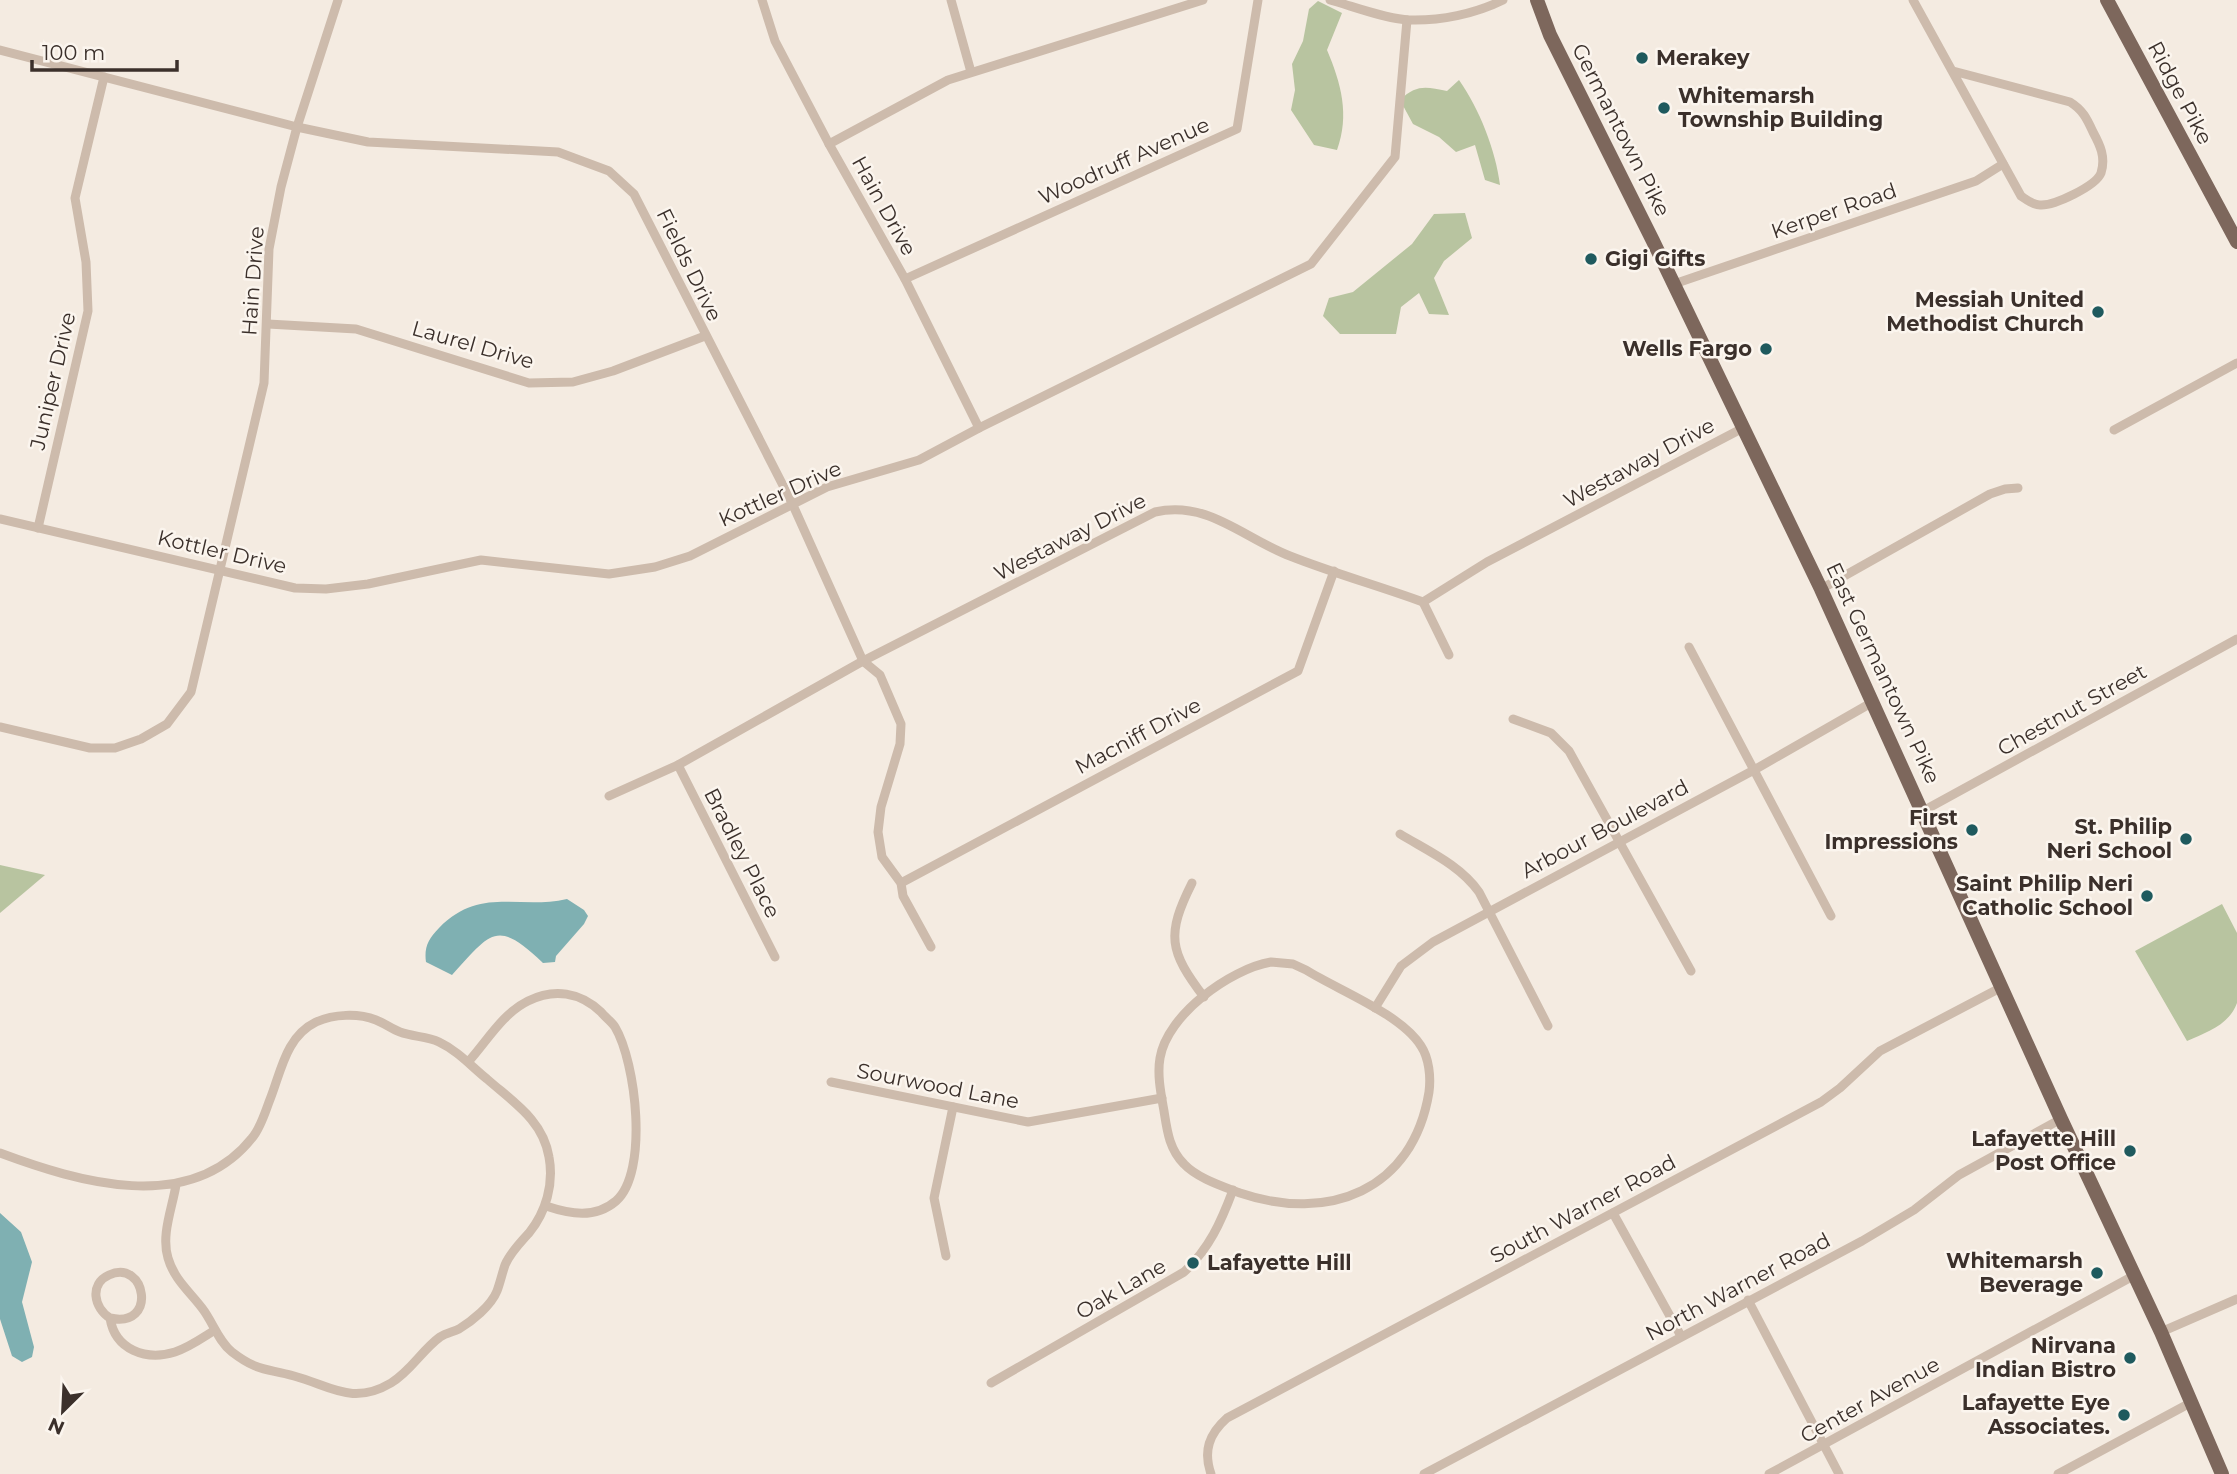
<svg xmlns="http://www.w3.org/2000/svg" width="2237" height="1474" font-family="Montserrat,sans-serif">
<style>
.green{fill:#b8c4a0}
.water{fill:#7fb0b2}
.lines{fill:none;stroke-linecap:round;stroke-linejoin:round}
.street{stroke:#cdbbac;stroke-width:9}
.primary{stroke:#7d675c;stroke-width:14}
.poi-dot{fill:#1f5a5e;stroke:#fbf5ee;stroke-width:2.5}
.labels{text-anchor:middle;stroke-width:5;stroke-linejoin:round;paint-order:stroke}
.poi-label{font-size:21px;font-weight:bold;fill:#3b302b;stroke:#fbf5ee;text-anchor:end}
.street-label{font-size:21px;fill:#3b302b;stroke:#fbf5ee}
</style>
<rect width="100%" height="100%" fill="#f4ebe1"/>
<!-- green -->
<g class="green">
<path d="M1318,1L1342,13L1327,50C1341,83 1350,115 1337,150L1314,145L1291,110L1295,90L1292,64L1303,41L1309,9Z"/>
<path d="M1459,80C1479,108 1496,151 1500,185L1485,180L1475,145L1456,152L1439,137L1413,124L1400,100C1417,84 1426,87 1447,91Z"/>
<polygon points="1465,213 1472,238 1444,261 1434,278 1449,315 1429,314 1419,293 1401,307 1396,334 1340,334 1323,316 1329,298 1353,292 1412,244 1434,214"/>
<polygon points="0,865 45,875 0,913"/>
<path d="M2222,904L2237,933V1003C2229,1025 2207,1032 2187,1041L2135,951Z"/>
</g>
<!-- water -->
<g class="water">
<path d="M567,899L584,910L588,916L584,924L556,956L555,962L543,963C496,918 491,933 452,975L426,962C424,948 428,939 439,928C480,886 518,910 567,899Z"/>
<polygon points="0,1213 21,1232 32,1262 22,1302 34,1347 32,1357 22,1362 12,1356 0,1319"/>
</g>
<g class="lines">
<!-- street -->
<g class="street">
<polyline points="762,0 775,41 829,144 905,279 979,428"/>
<polyline points="951,0 971,72"/>
<path d="M1330,0C1352,6 1386,19 1409,20C1440,21 1475,14 1503,0"/>
<path d="M1913,0L2021,196C2027,200 2033,205 2040,205C2054,206 2096,186 2101,173C2106,157 2100,145 2093,132C2087,119 2083,110 2070,102L1953,71"/>
<polyline points="0,50 297,127 368,142 558,152 609,171 634,194 792,503 863,661 880,675 901,724 900,744 881,807 878,832 882,857 901,883 903,896 931,947"/>
<polyline points="829,144 948,80 1203,0"/>
<polyline points="905,279 1237,129 1258,0"/>
<polyline points="1674,284 1976,181 2003,164"/>
<polyline points="268,324 356,329 529,383 573,382 613,371 705,336"/>
<polyline points="2114,430 2237,363"/>
<polyline points="0,519 295,588 326,589 368,584 481,560 609,574 655,567 690,556 827,487 919,460 979,428 1311,264 1395,157 1407,20"/>
<polyline points="38,528 88,311 86,262 75,198 104,77"/>
<polyline points="1821,589 1990,494 2005,489 2018,488"/>
<polyline points="1423,602 1449,655"/>
<polyline points="1689,647 1831,916"/>
<polyline points="1513,719 1551,733 1569,751 1691,971"/>
<polyline points="0,727 90,748 115,748 141,739 167,724 191,692 264,383 269,249 281,187 297,127 338,0"/>
<polyline points="678,765 775,957"/>
<path d="M609,796L678,765L863,661L1155,512C1208,500 1243,538 1290,556C1333,573 1379,586 1423,602L1487,562L1743,428"/>
<polyline points="1923,811 2237,639"/>
<path d="M1400,834C1428,851 1460,865 1479,892L1548,1026"/>
<polyline points="901,883 1298,671 1334,571"/>
<path d="M1192,883C1166,935 1169,951 1204,997"/>
<path d="M1271,962L1293,964L1306,970C1338,990 1401,1014 1421,1046C1429,1058 1431,1077 1429,1092C1413,1191 1328,1223 1240,1193C1222,1186 1197,1178 1184,1164C1169,1149 1167,1130 1164,1111C1161,1094 1157,1075 1160,1058C1167,1015 1230,969 1271,962Z"/>
<polyline points="1375,1008 1401,966 1433,942 1754,770 1871,703"/>
<path d="M469,1061C487,1041 503,1013 528,1001C554,988 580,992 601,1012C605,1017 612,1022 615,1027C636,1062 649,1172 616,1201C595,1219 570,1214 546,1206"/>
<polyline points="831,1082 1028,1122 1162,1098"/>
<path d="M0,1153C78,1182 190,1216 252,1138C260,1129 265,1113 269,1102C281,1073 285,1037 316,1022C334,1014 358,1013 376,1020C384,1023 392,1029 400,1032C413,1037 427,1036 439,1042C458,1051 471,1066 487,1079C513,1102 543,1120 549,1157C554,1184 546,1212 529,1233C520,1243 510,1253 505,1265C502,1274 500,1283 497,1291C491,1306 472,1321 459,1329C453,1332 446,1333 440,1337C422,1350 411,1371 391,1383C352,1406 331,1386 294,1376C266,1368 258,1372 232,1352C218,1341 213,1322 202,1308C189,1291 174,1279 168,1258C161,1235 172,1209 176,1185"/>
<polyline points="1613,1213 1681,1336"/>
<polyline points="946,1256 934,1198 953,1107"/>
<polyline points="1748,1300 1839,1474"/>
<path d="M110,1318C158,1329 146,1258 109,1275C89,1284 94,1308 110,1318C115,1350 146,1361 175,1352C190,1347 202,1338 215,1330"/>
<polyline points="2161,1332 2237,1299"/>
<path d="M991,1383L1184,1272C1209,1249 1221,1222 1233,1190"/>
<path d="M1211,1474C1203,1451 1209,1434 1227,1418L1821,1102L1840,1088L1880,1051L2002,987"/>
<polyline points="1424,1474 1862,1241 1914,1210 1959,1175 2061,1119"/>
<polyline points="1769,1474 2135,1275"/>
<polyline points="2058,1474 2192,1402"/>
</g>
<!-- primary -->
<g class="primary">
<polyline points="1537,0 1550,35 1653,241 1821,589 2061,1119 2161,1332 2222,1474"/>
<polyline points="2107,0 2237,242"/>
</g>
</g>
<!-- markers -->
<g class="poi-dot">
<circle cx="1642" cy="58" r="7"/>
<circle cx="1664" cy="108" r="7"/>
<circle cx="1591" cy="259" r="7"/>
<circle cx="2098" cy="312" r="7"/>
<circle cx="1766" cy="349" r="7"/>
<circle cx="1972" cy="830" r="7"/>
<circle cx="2186" cy="839" r="7"/>
<circle cx="2147" cy="896" r="7"/>
<circle cx="2130" cy="1151" r="7"/>
<circle cx="1193" cy="1263" r="7"/>
<circle cx="2097" cy="1273" r="7"/>
<circle cx="2130" cy="1358" r="7"/>
<circle cx="2124" cy="1415" r="7"/>
</g>
<g class="labels">
<!-- poi labels -->
<g class="poi-label">
<text x="1656" y="65" text-anchor="start">Merakey</text>
<text x="1678" y="103" text-anchor="start">Whitemarsh<tspan x="1678" dy="24">Township Building</tspan></text>
<text x="1605" y="266" text-anchor="start">Gigi Gifts</text>
<text x="2084" y="307">Messiah United<tspan x="2084" dy="24">Methodist Church</tspan></text>
<text x="1752" y="356">Wells Fargo</text>
<text x="1958" y="825">First<tspan x="1958" dy="24">Impressions</tspan></text>
<text x="2172" y="834">St. Philip<tspan x="2172" dy="24">Neri School</tspan></text>
<text x="2133" y="891">Saint Philip Neri<tspan x="2133" dy="24">Catholic School</tspan></text>
<text x="2116" y="1146">Lafayette Hill<tspan x="2116" dy="24">Post Office</tspan></text>
<text x="2083" y="1268">Whitemarsh<tspan x="2083" dy="24">Beverage</tspan></text>
<text x="1207" y="1270" text-anchor="start">Lafayette Hill</text>
<text x="2116" y="1353">Nirvana<tspan x="2116" dy="24">Indian Bistro</tspan></text>
<text x="2110" y="1410">Lafayette Eye<tspan x="2110" dy="24">Associates.</tspan></text>
</g>
<!-- street labels -->
<g class="street-label">
<text transform="translate(2180 93) rotate(62)" y="7">Ridge Pike</text>
<text transform="translate(1621 130) rotate(63)" y="7">Germantown Pike</text>
<text transform="translate(1124 161) rotate(-24)" y="7">Woodruff Avenue</text>
<text transform="translate(884 206) rotate(61)" y="7">Hain Drive</text>
<text transform="translate(1834 211) rotate(-19)" y="7">Kerper Road</text>
<text transform="translate(689 265) rotate(64)" y="7">Fields Drive</text>
<text transform="translate(253 281) rotate(-86)" y="7">Hain Drive</text>
<text transform="translate(473 345) rotate(16)" y="7">Laurel Drive</text>
<text transform="translate(53 381) rotate(-77)" y="7">Juniper Drive</text>
<text transform="translate(1639 463) rotate(-28)" y="7">Westaway Drive</text>
<text transform="translate(780 494) rotate(-24)" y="7">Kottler Drive</text>
<text transform="translate(1070 537) rotate(-27)" y="7">Westaway Drive</text>
<text transform="translate(222 552) rotate(13)" y="7">Kottler Drive</text>
<text transform="translate(1883 673) rotate(65)" y="7">East Germantown Pike</text>
<text transform="translate(2072 710) rotate(-29)" y="7">Chestnut Street</text>
<text transform="translate(1138 736) rotate(-28)" y="7">Macniff Drive</text>
<text transform="translate(1605 829) rotate(-28)" y="7">Arbour Boulevard</text>
<text transform="translate(742 853) rotate(63)" y="7">Bradley Place</text>
<text transform="translate(938 1086) rotate(11)" y="7">Sourwood Lane</text>
<text transform="translate(1583 1209) rotate(-28)" y="7">South Warner Road</text>
<text transform="translate(1738 1287) rotate(-28)" y="7">North Warner Road</text>
<text transform="translate(1121 1289) rotate(-30)" y="7">Oak Lane</text>
<text transform="translate(1870 1400) rotate(-29)" y="7">Center Avenue</text>
</g>
</g>
<!-- north arrow -->
<g transform="translate(63 1411) rotate(204)" stroke="#fbf5ee" stroke-width="5" paint-order="stroke">
<path d="M0-5L12 26L0 18L-12 26Z" fill="#3b302b"/>
<text y="-10" font-size="19" font-weight="bold" text-anchor="middle" fill="#3b302b">N</text>
</g>
<!-- scale -->
<path d="M32 60v10h145v-10" fill="none" stroke="#3b302b" stroke-width="3.5"/>
<text x="42" y="60" font-size="21" fill="#3b302b" stroke="#fbf5ee" stroke-width="5" paint-order="stroke">100 m</text>
</svg>
